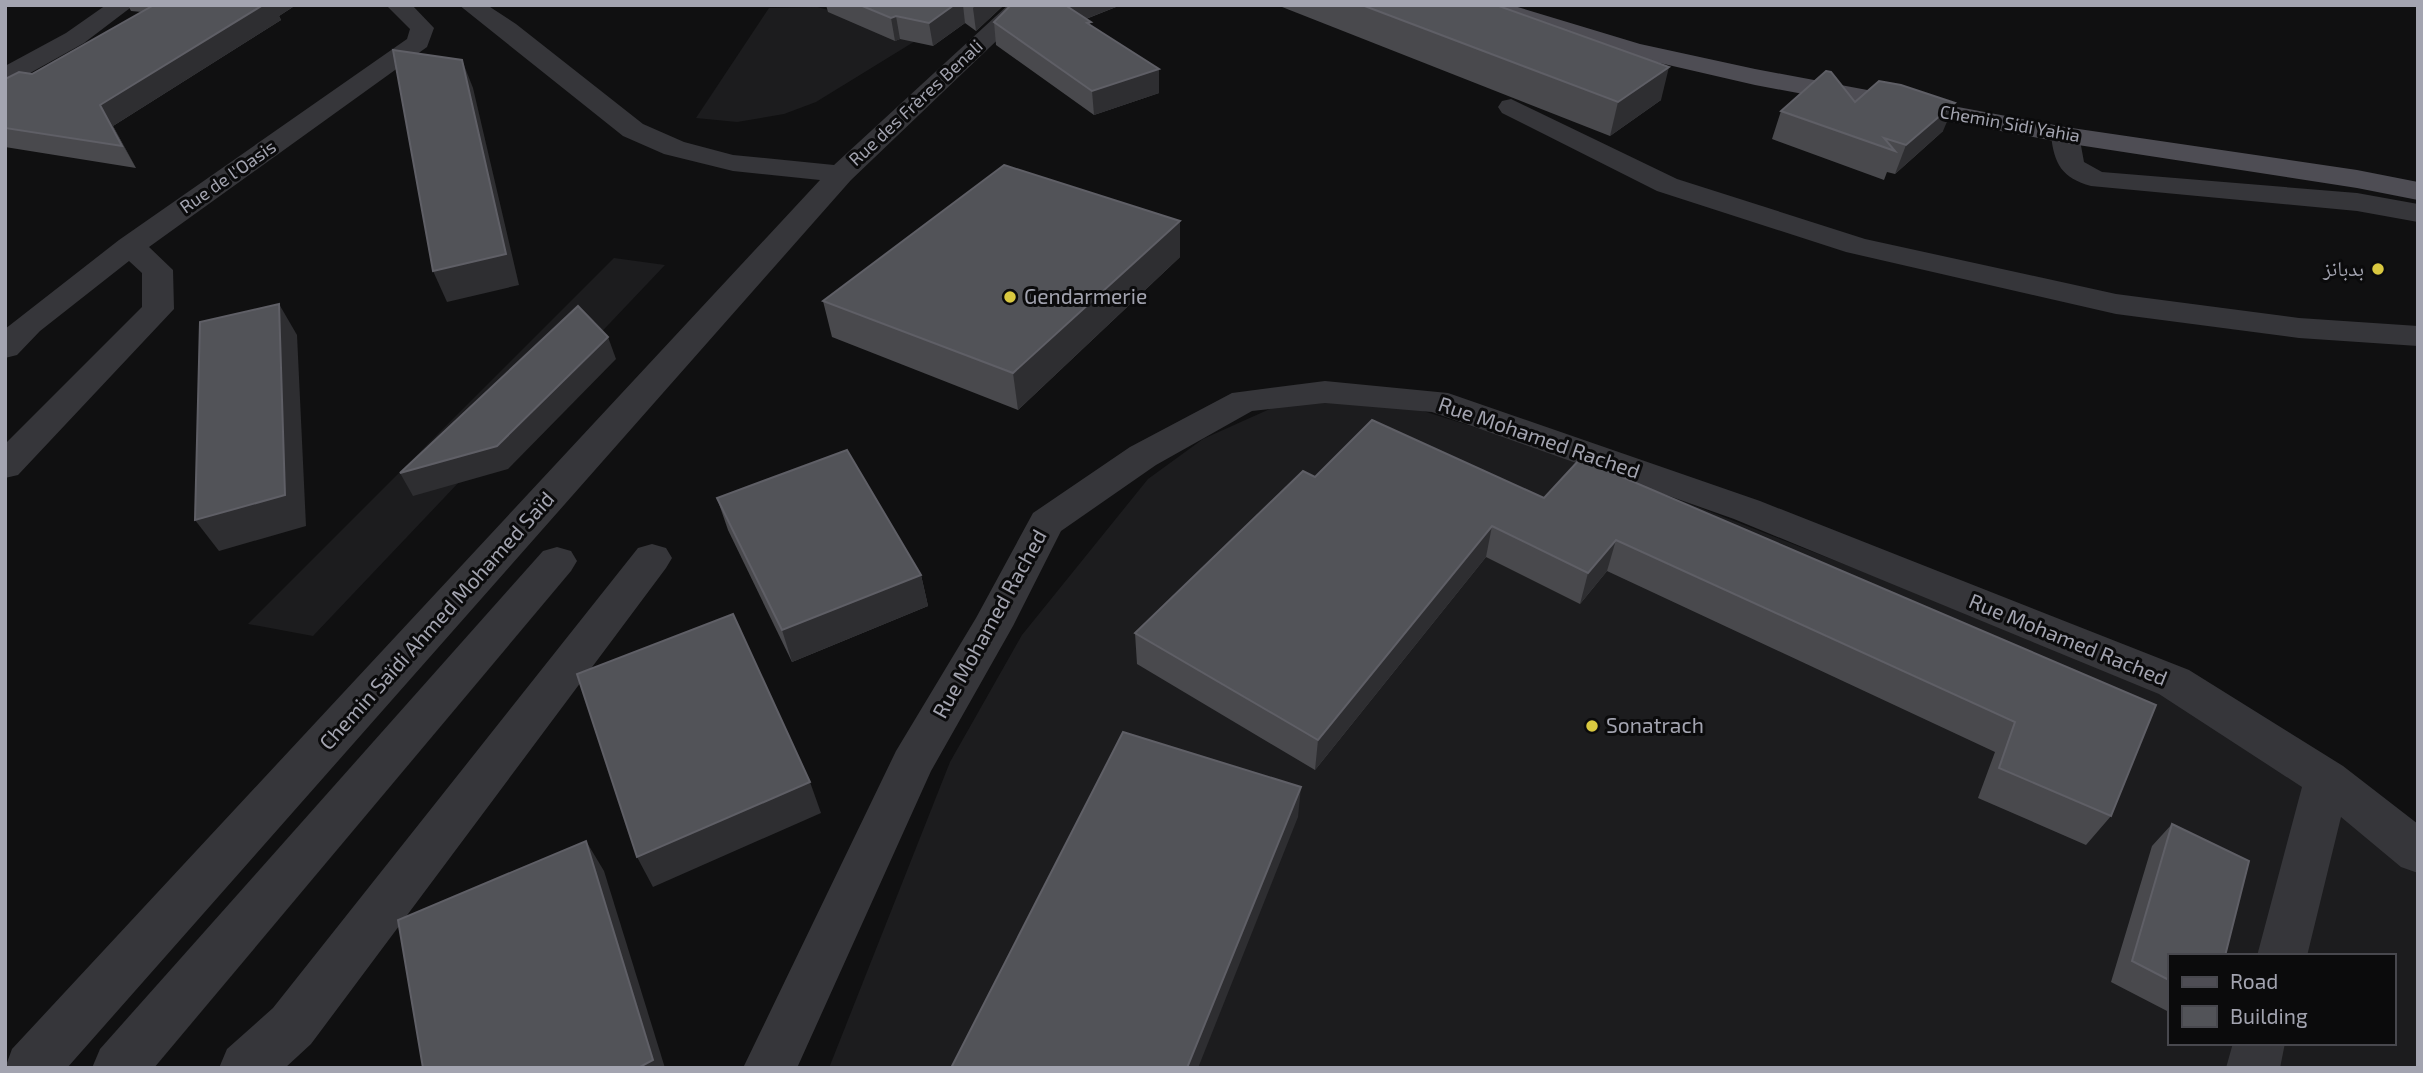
<svg xmlns="http://www.w3.org/2000/svg" width="2423" height="1073" font-family="'Exo 2','Noto Naskh Arabic',sans-serif">
<style>
.built{fill:#1c1c1e;fill-rule:evenodd}
.lines{fill:none;stroke-linecap:round;stroke-linejoin:round}
.minor{fill:#36363a;fill-rule:evenodd}
.major{fill:#4e4d54;fill-rule:evenodd}
.wall{fill:#49494d}
.shaded-wall{fill:#2e2e31}
.building{fill:#525358;stroke:#5f5f66;stroke-width:2}
.poi-dot{fill:#d9c840;stroke:#0b0b0c;stroke-width:2.5}
.labels{text-anchor:middle;stroke-width:6;stroke-linejoin:round;paint-order:stroke}
.far-street-label{font-size:18px;fill:#a3a4b0;stroke:#0b0b0c}
.poi-label{font-size:21px;fill:#a3a4b0;stroke:#0b0b0c;text-anchor:start}
.street-label{font-size:21px;fill:#a3a4b0;stroke:#0b0b0c}
</style>
<rect width="100%" height="100%" fill="#101011"/>
<!-- built -->
<g class="built">
<polygon points="817,7 925,35 816,102 784,114 737,122 696,118 769,8"/>
<polygon points="614,258 665,265 313,636 248,624"/>
<path d="M1382,398L1578,460L2033,638L2152,689L2285,769L2418,864V1068H829L950,762L1022,635L1148,479L1203,439L1274,407ZM2169,956H2393V1043H2169Z"/>
</g>
<g class="lines">
<!-- minor -->
<g class="minor">
<polygon points="106,5 134,5 84,43 14,82 5,85 5,66 66,33"/>
<polygon points="386,5 412,5 434,28 427,47 149,247 173,270 174,309 18,475 5,478 5,444 142,307 142,273 129,261 40,331 17,355 5,358 5,329 119,240 407,39 410,29"/>
<polygon points="459,5 487,5 516,24 643,124 684,142 733,155 834,165 1008,5 1034,5 851,180 67,1068 5,1068 12,1049 820,180 733,171 664,154 623,136"/>
<polygon points="1511,99 1677,179 1865,239 2116,294 2299,318 2418,326 2418,346 2299,338 2116,314 1846,252 1657,191 1502,113 1498,107 1502,101"/>
<path d="M2065,127L2075,129L2079,135L2084,162L2102,172L2357,193L2418,204V222L2357,211L2091,186C2062,178 2054,164 2051,135L2055,129Z"/>
<polygon points="1325,381 1448,393 1760,501 2189,670 2343,766 2418,824 2418,873 2401,867 2341,817 2307,956 2257,956 2302,787 2159,694 1734,519 1432,412 1325,403 1252,411 1156,465 1061,531 1013,626 931,771 797,1068 743,1068 896,751 976,618 1033,513 1130,447 1232,393"/>
<polygon points="652,544 666,548 672,558 666,568 311,1044 285,1068 219,1068 227,1049 273,1008 638,548"/>
<polygon points="557,547 571,551 577,561 571,571 154,1068 92,1068 100,1049 543,551"/>
<polygon points="2233,1043 2285,1043 2280,1068 2226,1068"/>
</g>
<!-- major -->
<polygon class="major" points="1473,5 1511,5 1640,44 1755,69 2065,127 2357,170 2418,182 2418,200 2357,188 2065,143 1755,85 1625,55 1477,10"/>
</g>
<!-- wall -->
<g class="wall">
<polygon points="128,5 296,5 279,16 281,20 113,126 136,168 5,147 5,79 32,74 142,12 131,11"/>
<polygon points="826,5 1004,5 976,31 965,23 933,46 900,39 895,41 828,12"/>
<polygon points="1011,5 1121,5 1086,19 1091,26 1159,69 1159,93 1094,115 996,45 994,22"/>
<polygon points="1277,5 1496,5 1661,100 1610,136"/>
<polygon points="1855,102 1943,131 1895,174 1887,172 1884,180 1772,139 1781,111"/>
<polygon points="1180,257 1018,410 832,337 823,301"/>
<polygon points="1315,477 1544,498 2156,705 2111,816 2086,845 1978,798 1995,752 1607,571 1580,604 1486,557 1315,770 1137,664 1135,633"/>
<polygon points="717,498 921,575 928,606 792,662 728,530"/>
<polygon points="2172,824 2169,956 2169,1012 2111,982 2152,846"/>
</g>
<!-- shaded-wall -->
<g class="shaded-wall">
<polygon points="263,5 296,5 279,16 281,20 113,126 136,168 100,105"/>
<polygon points="954,5 963,5 965,23 933,46 929,23"/>
<polygon points="976,5 1004,5 976,31 973,8"/>
<polygon points="1064,5 1121,5 1065,27"/>
<polygon points="896,16 900,39 895,41 891,18"/>
<polygon points="462,60 473,88 519,285 447,302 433,271"/>
<polygon points="1669,67 1661,100 1610,136 1618,102"/>
<polygon points="1159,69 1159,93 1094,115 1092,91"/>
<polygon points="1955,103 1943,131 1895,174 1906,145"/>
<polygon points="1180,221 1180,257 1018,410 1013,373"/>
<polygon points="279,304 297,335 306,526 219,551 195,520"/>
<polygon points="608,337 616,359 508,469 413,496 400,473"/>
<polygon points="1492,526 1486,557 1315,770 1318,740"/>
<polygon points="1616,540 1607,571 1580,604 1588,573"/>
<polygon points="921,575 928,606 792,662 782,630"/>
<polygon points="810,782 821,813 653,887 637,857"/>
<polygon points="1301,787 1298,817 1198,1068 1187,1068"/>
<polygon points="586,841 604,871 665,1068 638,1068"/>
</g>
<!-- building -->
<g class="building">
<polygon points="154,5 263,5 100,105 122,146 5,128 5,79 19,72 32,74"/>
<polygon points="860,5 954,5 929,23 896,16 891,18"/>
<polygon points="1011,5 1065,5 1091,22 1087,23 1159,69 1092,91 994,22"/>
<polygon points="1362,5 1496,5 1669,67 1618,102"/>
<polygon points="393,50 462,60 506,254 433,271"/>
<polygon points="1826,71 1831,72 1855,102 1879,81 1901,85 1955,103 1906,145 1884,138 1895,151 1781,111"/>
<polygon points="1004,165 1180,221 1013,373 823,301"/>
<polygon points="279,304 285,495 195,520 200,322"/>
<polygon points="578,306 608,337 497,446 400,473"/>
<polygon points="1372,420 1544,498 1580,459 2156,705 2111,816 1999,768 2015,722 1616,540 1588,573 1492,526 1318,740 1135,633 1303,471 1315,477"/>
<polygon points="847,450 921,575 782,630 717,498"/>
<polygon points="733,614 810,782 637,857 577,674"/>
<polygon points="1123,732 1301,787 1187,1068 951,1068"/>
<polygon points="2172,824 2249,861 2225,956 2169,956 2169,980 2132,961"/>
<polygon points="586,841 653,1060 638,1068 423,1068 398,920"/>
</g>
<!-- markers -->
<g class="poi-dot">
<circle cx="2378" cy="269" r="7"/>
<circle cx="1010" cy="297" r="7"/>
<circle cx="1592" cy="726" r="7"/>
</g>
<g class="labels">
<!-- far-street labels -->
<g class="far-street-label">
<text transform="translate(916 103) rotate(-43)" y="6">Rue des Frères Benali</text>
<text transform="translate(2010 124) rotate(10)" y="6">Chemin Sidi Yahia</text>
<text transform="translate(228 177) rotate(-35)" y="6">Rue de l'Oasis</text>
</g>
<!-- poi labels -->
<g class="poi-label">
<text x="2364" y="276" text-anchor="end">بدبانز</text>
<text x="1024" y="304">Gendarmerie</text>
<text x="1606" y="733">Sonatrach</text>
</g>
<!-- street labels -->
<g class="street-label">
<text transform="translate(1539 438) rotate(19)" y="7">Rue Mohamed Rached</text>
<text transform="translate(437 621) rotate(-48)" y="7">Chemin Saïdi Ahmed Mohamed Saïd</text>
<text transform="translate(990 624) rotate(-61)" y="7">Rue Mohamed Rached</text>
<text transform="translate(2068 640) rotate(22)" y="7">Rue Mohamed Rached</text>
</g>
</g>
<!-- border -->
<rect width="2423" height="1073" fill="none" stroke="#a3a4b0" stroke-width="14"/>
<!-- legend -->
<rect x="2168" y="954" width="228" height="91" fill="#0b0b0c" stroke="#48484e" stroke-width="2"/>
<rect x="2182" y="977" width="35" height="10" fill="#4e4d54" stroke="#48484e" stroke-width="2"/>
<text x="2230" y="989" font-size="21" fill="#a3a4b0">Road</text>
<rect x="2182" y="1006" width="35" height="21" fill="#525358" stroke="#48484e" stroke-width="2"/>
<text x="2230" y="1024" font-size="21" fill="#a3a4b0">Building</text>
</svg>
